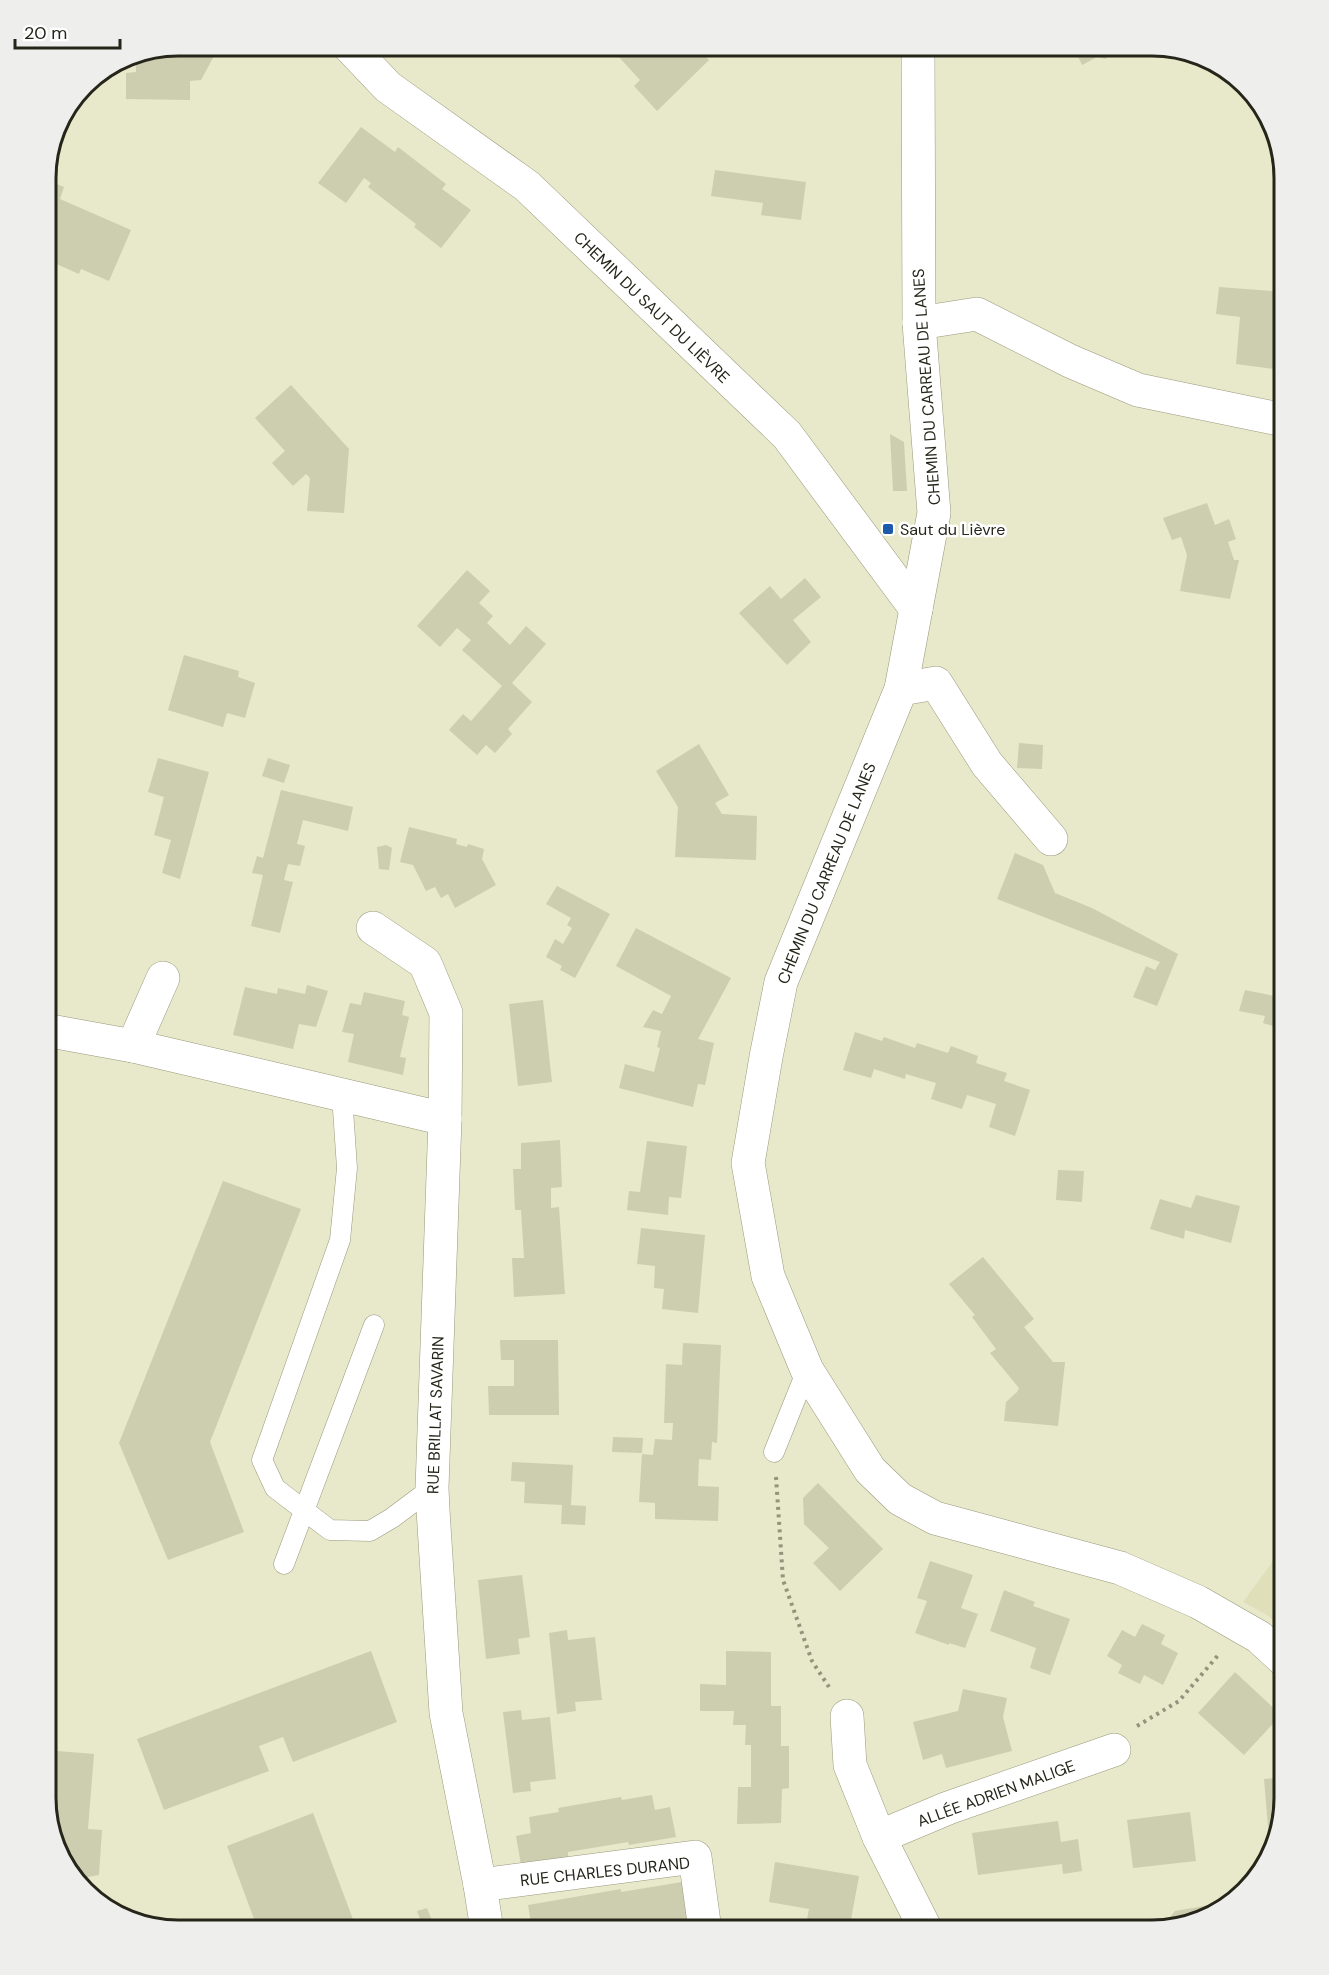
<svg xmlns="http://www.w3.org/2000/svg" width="1329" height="1975" font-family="'DM Sans',sans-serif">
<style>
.built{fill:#dfdfb9}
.building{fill:#cdcdb0}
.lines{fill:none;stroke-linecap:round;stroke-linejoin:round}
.lane-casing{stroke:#99987c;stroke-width:21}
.street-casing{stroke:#99987c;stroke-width:34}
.path{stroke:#94947e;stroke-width:4;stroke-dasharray:3 4.5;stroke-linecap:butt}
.lane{stroke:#fff;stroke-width:20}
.street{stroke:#fff;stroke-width:33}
.poi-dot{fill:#1b59aa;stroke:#fff;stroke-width:2}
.labels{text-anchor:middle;stroke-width:5;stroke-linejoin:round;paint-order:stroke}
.street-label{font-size:16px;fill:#25251a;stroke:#fff}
.poi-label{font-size:16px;fill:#25251a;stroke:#fff;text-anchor:start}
.rim{fill:none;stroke:#25251a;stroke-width:3}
</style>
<rect width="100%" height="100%" fill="#e8e8ca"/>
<!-- built -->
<polygon class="built" points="1284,1546 1284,1629 1267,1615 1243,1602"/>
<!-- building -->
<g class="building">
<polygon points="188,45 220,45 201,80 190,81 190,100 126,99 126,73 136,72 136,53 151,50 184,52"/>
<polygon points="608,45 695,45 709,60 657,111 634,86 640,80"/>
<polygon points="1059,45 1119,45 1111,49 1106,59 1097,57 1082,65 1076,52"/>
<polygon points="361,127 395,152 398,147 446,184 442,189 471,210 441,248 414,227 416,224 368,187 371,183 364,178 346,203 318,183"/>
<polygon points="715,170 806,182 801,220 761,215 763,203 711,196"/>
<polygon points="45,179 64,187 60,199 131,230 109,281 81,269 79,274 45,259"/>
<polygon points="1219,287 1284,292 1284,350 1282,370 1236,364 1240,317 1216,314"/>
<polygon points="291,385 349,449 344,513 307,511 310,478 306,474 293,486 272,463 285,451 255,418"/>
<polygon points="890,434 904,442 907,491 893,491"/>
<polygon points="1207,503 1215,525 1229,519 1236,539 1228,542 1234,560 1239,560 1230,599 1180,591 1187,555 1181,537 1172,540 1163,518"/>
<polygon points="467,570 490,591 479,603 493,616 487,623 510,645 526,626 546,644 512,683 532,702 508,729 512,734 495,753 486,745 477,755 449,730 463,714 471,721 502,686 462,650 471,640 457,628 440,647 417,626"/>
<polygon points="805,578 821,597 793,620 811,642 787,665 739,613 770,586 781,599"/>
<polygon points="184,655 239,671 238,677 255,683 245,718 227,713 223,727 168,710"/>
<polygon points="1019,743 1043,745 1042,769 1017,768"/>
<polygon points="699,744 729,795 715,803 722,814 757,816 756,860 675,857 678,807 656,771"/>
<polygon points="158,758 209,772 180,879 162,873 171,840 154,835 164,797 148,792"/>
<polygon points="268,758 290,765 284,783 262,776"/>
<polygon points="281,790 353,807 348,831 303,820 297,844 305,846 300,866 288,864 284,880 293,882 280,933 251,926 263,875 252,873 257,856 263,858"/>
<polygon points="409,827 457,839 456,844 467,847 468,844 484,849 482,859 496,885 455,908 448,894 441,898 435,887 426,891 413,865 400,862"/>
<polygon points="386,845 392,848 389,870 379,869 377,847"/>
<polygon points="1015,853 1043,865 1055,893 1092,908 1178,954 1157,1006 1133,997 1146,966 1155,970 1160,962 997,899"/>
<polygon points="557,886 610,914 575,978 560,970 562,966 546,957 555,939 563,944 572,928 567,925 571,918 546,904"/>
<polygon points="636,928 731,978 698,1039 714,1043 705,1085 698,1084 693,1107 619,1088 625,1064 654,1072 660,1048 657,1047 661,1031 643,1027 653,1010 662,1014 671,996 616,966"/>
<polygon points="307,985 328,991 316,1027 299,1024 293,1049 233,1035 245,987 277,994 278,988 305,994"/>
<polygon points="1245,990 1284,998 1280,1028 1263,1023 1265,1016 1239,1011"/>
<polygon points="364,992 405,1001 402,1015 409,1017 400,1057 406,1058 403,1075 348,1062 354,1034 342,1032 350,1003 361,1005"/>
<polygon points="543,1000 552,1082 518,1086 509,1004"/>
<polygon points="855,1032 882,1041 884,1037 915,1048 917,1043 948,1053 951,1046 978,1056 976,1063 1007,1073 1004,1081 1030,1090 1015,1136 989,1127 996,1104 967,1095 962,1109 931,1099 936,1083 906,1074 905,1079 874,1069 871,1078 843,1070"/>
<polygon points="560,1140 562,1187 551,1188 551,1208 559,1207 565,1294 514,1297 512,1258 524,1258 521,1210 515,1210 513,1169 521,1169 521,1143"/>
<polygon points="647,1141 687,1146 681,1198 669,1197 668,1215 627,1210 629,1191 640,1192"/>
<polygon points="1058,1170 1084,1171 1082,1202 1056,1200"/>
<polygon points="223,1181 301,1209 210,1442 244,1532 168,1560 119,1443"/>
<polygon points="1196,1195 1240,1206 1231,1243 1185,1230 1184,1239 1150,1229 1160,1199 1191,1208"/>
<polygon points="641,1228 705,1235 698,1313 662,1309 664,1289 654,1288 655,1266 637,1264"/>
<polygon points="983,1257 1034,1319 1024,1327 1053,1362 1065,1362 1058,1426 1004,1421 1006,1402 1017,1392 1019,1388 990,1353 996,1349 972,1317 975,1315 949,1284"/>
<polygon points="500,1340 558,1340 559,1415 489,1415 488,1386 514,1386 514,1360 501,1360"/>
<polygon points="683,1343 721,1345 717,1443 712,1442 711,1460 699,1459 698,1486 719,1487 718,1521 655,1519 655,1503 639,1502 642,1454 653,1455 655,1439 672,1440 673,1423 664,1423 666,1364 682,1365"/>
<polygon points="613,1437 643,1438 642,1453 612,1452"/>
<polygon points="512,1462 573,1465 571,1505 586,1506 585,1525 561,1524 562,1505 524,1503 525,1482 511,1481"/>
<polygon points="818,1483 883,1549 840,1591 813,1563 829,1548 804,1524 803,1498"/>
<polygon points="930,1561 973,1575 961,1608 978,1614 965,1648 949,1643 949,1645 915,1633 927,1601 917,1598"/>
<polygon points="522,1575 530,1637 518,1639 520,1654 486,1659 478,1580"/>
<polygon points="1004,1590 1035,1602 1033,1606 1070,1619 1050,1675 1030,1668 1036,1648 990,1631"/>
<polygon points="1142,1624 1165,1635 1161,1644 1178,1653 1163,1685 1144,1675 1140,1684 1118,1673 1122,1665 1107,1656 1122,1630 1135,1637"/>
<polygon points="567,1630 568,1640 595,1637 602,1700 575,1702 576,1711 557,1714 549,1633"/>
<polygon points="371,1651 397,1722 293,1762 283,1737 259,1746 269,1771 164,1810 137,1739"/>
<polygon points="726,1651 771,1652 771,1706 781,1706 781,1746 789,1746 789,1788 782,1789 781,1823 737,1824 738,1787 751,1787 751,1745 745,1745 746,1725 733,1725 734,1711 700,1711 700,1684 726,1685"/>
<polygon points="1235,1672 1281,1715 1244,1755 1198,1713"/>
<polygon points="963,1689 1007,1698 1003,1717 1012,1751 946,1768 942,1754 923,1760 913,1722 958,1711"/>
<polygon points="521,1710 522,1720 550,1717 556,1779 530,1782 531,1791 513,1793 503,1712"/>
<polygon points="45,1750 94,1754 88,1829 102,1830 99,1875 77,1879 63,1864 45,1798"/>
<polygon points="1284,1777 1284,1798 1270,1851 1264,1779"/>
<polygon points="652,1795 655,1810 670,1807 676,1837 629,1845 628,1842 568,1852 568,1857 521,1865 516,1836 531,1833 529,1817 559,1812 558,1808 621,1797 622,1800"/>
<polygon points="1190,1812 1196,1861 1133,1868 1127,1820"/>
<polygon points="313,1813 357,1930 258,1930 227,1846"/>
<polygon points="1058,1821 1061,1842 1078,1839 1082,1871 1063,1874 1062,1864 978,1875 972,1833"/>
<polygon points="775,1862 859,1876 850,1925 807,1919 809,1909 769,1902"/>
<polygon points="682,1882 689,1927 676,1930 595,1930 594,1923 554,1930 532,1930 528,1905 621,1889 621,1892"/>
<polygon points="1210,1905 1202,1917 1152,1930 1141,1930 1150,1918 1163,1926 1175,1911"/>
<polygon points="427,1908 435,1928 424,1930 417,1911"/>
</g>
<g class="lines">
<!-- lane casing -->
<g class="lane-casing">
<g id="lane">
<polyline points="342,1095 347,1168 340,1240 262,1460 275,1488 330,1530 370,1531 392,1518 432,1488"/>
<polyline points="774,1452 807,1370"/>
<polyline points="284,1564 374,1325"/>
</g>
</g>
<!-- street casing -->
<g class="street-casing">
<g id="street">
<polyline points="348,45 388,87 527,186 787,435 916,609"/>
<polyline points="918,45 919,323 934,513 901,689 781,982 766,1057 748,1163 768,1276 807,1370 870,1470 900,1499 935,1518 1120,1568 1198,1602 1259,1637 1284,1660"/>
<polyline points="919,323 977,314 1070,361 1138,390 1284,420"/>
<polyline points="901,689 936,683 987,764 1051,839"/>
<polyline points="373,928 425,963 446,1013 445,1119 432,1488 433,1510 446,1713 480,1885 487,1930"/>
<polyline points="45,1030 133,1046 163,978"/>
<polyline points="133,1046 445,1119"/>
<polyline points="847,1716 850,1765 879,1837 926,1930"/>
<polyline points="879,1837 948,1808 1114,1750"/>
<polyline points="480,1885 695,1857 705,1930"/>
</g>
</g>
<!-- path -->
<g class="path">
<polyline points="776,1477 783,1580 812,1661 829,1687"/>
<polyline points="1137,1726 1179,1701 1220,1653"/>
</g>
<!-- lane -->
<use href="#lane" class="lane"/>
<!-- street -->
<use href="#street" class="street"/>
</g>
<!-- markers -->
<rect class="poi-dot" x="882" y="523" width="12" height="12" rx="3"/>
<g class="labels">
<!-- street labels -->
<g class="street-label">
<text transform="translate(652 307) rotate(44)" y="6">CHEMIN DU SAUT DU LIÈVRE</text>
<text transform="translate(926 387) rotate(-94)" y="6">CHEMIN DU CARREAU DE LANES</text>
<text transform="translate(826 873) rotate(-68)" y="6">CHEMIN DU CARREAU DE LANES</text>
<text transform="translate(435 1415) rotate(-88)" y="6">RUE BRILLAT SAVARIN</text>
<text transform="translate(996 1793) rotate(-20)" y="6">ALLÉE ADRIEN MALIGE</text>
<text transform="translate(605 1871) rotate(-6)" y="6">RUE CHARLES DURAND</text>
</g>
<!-- poi labels -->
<g class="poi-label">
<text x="900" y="535">Saut du Lièvre</text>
</g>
</g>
<!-- crop -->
<path d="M0 0H1329V1975H0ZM178 56H1152A122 122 0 0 1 1274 178V1798A122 122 0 0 1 1152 1920H178A122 122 0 0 1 56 1798V178A122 122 0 0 1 178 56Z" fill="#eeeeed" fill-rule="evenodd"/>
<path class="rim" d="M178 56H1152A122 122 0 0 1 1274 178V1798A122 122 0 0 1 1152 1920H178A122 122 0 0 1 56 1798V178A122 122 0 0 1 178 56Z"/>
<!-- scale -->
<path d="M15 39v9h105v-9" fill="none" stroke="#25251a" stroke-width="3"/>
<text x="24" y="39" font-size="18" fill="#25251a" stroke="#ffffff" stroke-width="4.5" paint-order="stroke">20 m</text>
</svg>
